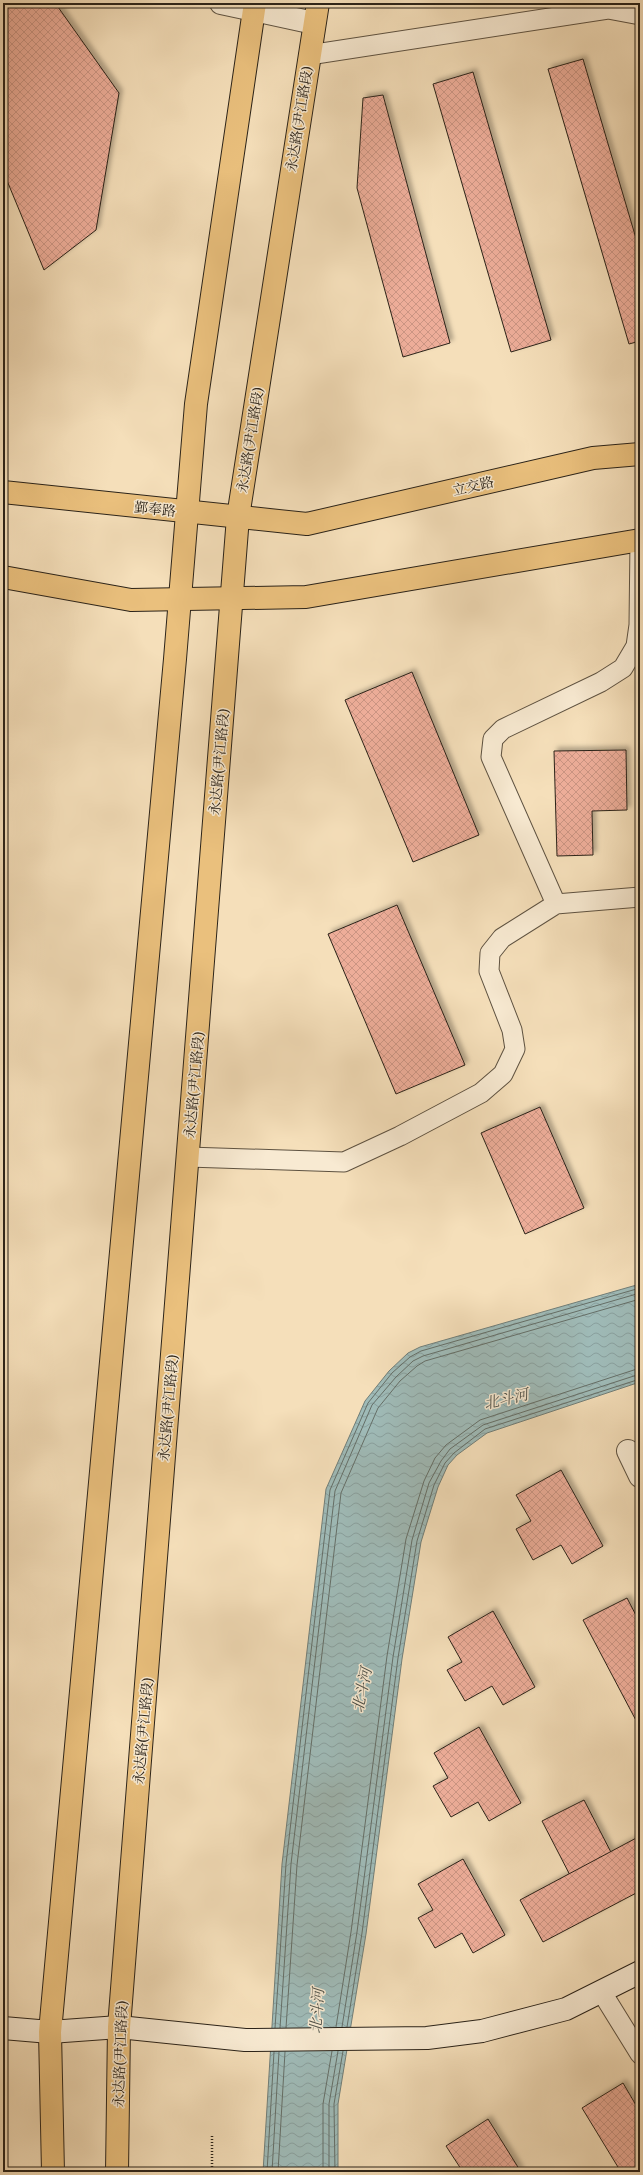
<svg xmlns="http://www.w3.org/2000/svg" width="643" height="2175" font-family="'Gentium Book Plus','Noto Serif SC',serif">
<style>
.water{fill:url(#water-waves);stroke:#717e78}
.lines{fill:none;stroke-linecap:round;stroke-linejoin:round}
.shore{stroke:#656f68;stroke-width:1}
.building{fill:url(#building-cross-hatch);stroke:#2b2319;filter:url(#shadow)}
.service-casing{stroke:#5e5241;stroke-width:21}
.minor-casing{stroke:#5e5241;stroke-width:24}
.tertiary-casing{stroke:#5e5241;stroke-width:24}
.secondary-casing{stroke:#2b2319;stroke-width:24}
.primary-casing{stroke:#2b2319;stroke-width:24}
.path{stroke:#2b2319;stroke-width:2.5;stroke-dasharray:1 2;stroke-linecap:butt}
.service{stroke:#f8ead2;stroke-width:19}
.minor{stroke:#f8ead2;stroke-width:22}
.tertiary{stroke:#f8ead2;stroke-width:22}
.secondary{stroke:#f8ead2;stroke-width:22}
.primary{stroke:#eac07d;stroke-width:22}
.labels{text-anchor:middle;stroke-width:3;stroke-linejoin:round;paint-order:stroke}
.street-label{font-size:14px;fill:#2b2319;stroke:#f8ead2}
.water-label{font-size:15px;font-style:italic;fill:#4e5149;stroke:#f8ead2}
</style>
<defs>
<pattern id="water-waves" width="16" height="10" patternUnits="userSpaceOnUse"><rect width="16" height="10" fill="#9fbbb8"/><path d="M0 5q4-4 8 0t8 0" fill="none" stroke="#89a09e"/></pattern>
<pattern id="building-cross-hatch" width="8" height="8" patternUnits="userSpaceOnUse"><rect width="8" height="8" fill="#edad99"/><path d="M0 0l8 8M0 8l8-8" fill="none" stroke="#cb9583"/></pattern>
<filter id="shadow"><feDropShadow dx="3.5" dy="-3.5" stdDeviation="2" flood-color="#0004"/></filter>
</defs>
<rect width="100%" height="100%" fill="#f5dfba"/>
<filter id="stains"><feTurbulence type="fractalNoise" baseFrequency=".005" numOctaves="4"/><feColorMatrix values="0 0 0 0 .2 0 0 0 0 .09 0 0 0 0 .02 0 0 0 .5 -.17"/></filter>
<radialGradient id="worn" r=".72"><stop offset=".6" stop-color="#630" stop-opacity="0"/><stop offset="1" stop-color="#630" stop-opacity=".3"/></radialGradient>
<!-- water -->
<polygon class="water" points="640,1284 640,1382 487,1433 457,1455 448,1465 438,1487 421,1542 402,1659 366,1934 338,2104 338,2172 263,2172 282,1864 326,1489 365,1401 389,1371 408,1353 420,1347"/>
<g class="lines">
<!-- shore -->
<g class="shore">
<polyline points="336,2027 351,1932 387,1656 406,1539 424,1481 435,1458 446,1445 480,1420 640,1368"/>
<polyline points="342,2027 357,1932 393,1657 412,1540 429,1483 441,1461 450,1449 483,1425 640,1374"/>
<polyline points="347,2027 362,1933 398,1658 417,1541 434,1485 445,1463 454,1453 485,1429 640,1379"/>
<polyline points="275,2028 286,1864 330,1490 368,1403 392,1373 410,1357 421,1351 640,1288"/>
<polyline points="280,2028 291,1864 335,1491 372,1405 396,1377 413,1361 423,1356 640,1293"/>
<polyline points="286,2028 297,1865 341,1493 378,1408 400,1381 417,1366 425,1361 640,1299"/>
<polyline points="267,2172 274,2052"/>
<polyline points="272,2172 279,2052"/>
<polyline points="278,2172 285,2052"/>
<polyline points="323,2172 323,2104 332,2051"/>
<polyline points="329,2172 329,2104 338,2051"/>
<polyline points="335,2172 334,2104 343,2051"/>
</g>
</g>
<!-- building -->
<g class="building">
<polygon points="3,3 43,3 58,7 119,93 96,230 44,270 3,171"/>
<polygon points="583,59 640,252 640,341 629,344 548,69"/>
<polygon points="473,72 551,340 511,352 433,84"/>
<polygon points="383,95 450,343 403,357 357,188 363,98"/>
<polygon points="412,672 479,835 413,862 345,700"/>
<polygon points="626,750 627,810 592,811 593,855 557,856 554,751"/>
<polygon points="397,905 465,1065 396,1094 328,934"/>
<polygon points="540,1107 584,1208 525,1234 481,1133"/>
<polygon points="561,1470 603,1546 572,1564 561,1545 533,1560 516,1529 531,1521 516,1495"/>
<polygon points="627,1598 640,1623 640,1728 583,1620"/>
<polygon points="493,1611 535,1687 503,1705 492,1686 465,1701 447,1670 462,1662 448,1637"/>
<polygon points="479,1727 521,1803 489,1821 478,1802 451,1817 433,1786 448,1778 434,1753"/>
<polygon points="584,1800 630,1889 588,1910 542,1821"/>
<polygon points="640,1836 640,1891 543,1942 520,1900"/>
<polygon points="463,1859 505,1935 473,1953 462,1933 435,1948 418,1918 433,1910 418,1884"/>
<polygon points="623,2083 640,2112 640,2172 621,2172 582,2108"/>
<polygon points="488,2119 521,2172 463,2172 446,2146"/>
</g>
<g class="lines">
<!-- service casing -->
<g class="service-casing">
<g id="service">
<polyline points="309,55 608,9 640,15"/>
<polyline points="556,904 491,757 493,739 503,729 601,682 623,668 636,646 639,625 640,540"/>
<polyline points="188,1157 344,1162 400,1136 481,1093 503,1074 515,1049 512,1030 489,971 490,953 502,938 556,904 640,897"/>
<polyline points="601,1991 640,2054"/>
</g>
</g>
<!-- minor casing -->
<g class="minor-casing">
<polyline id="minor" points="628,1451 640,1476"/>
</g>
<!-- tertiary casing -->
<g class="tertiary-casing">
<polyline id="tertiary" points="221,3 314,23"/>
</g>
<!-- secondary casing -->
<g class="secondary-casing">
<polyline id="secondary" points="3,2028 50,2032 119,2027 245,2040 427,2038 482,2031 566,2009 640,1972"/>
</g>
<!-- primary casing -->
<g class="primary-casing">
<g id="primary">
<polyline points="3,492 307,524 593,458 640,454"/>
<polyline points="3,577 131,600 306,597 640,540"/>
<polyline points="53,2172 50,2032 175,659 196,404 255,3"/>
<polyline points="117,2172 119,2027 238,517 318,3"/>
</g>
</g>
<!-- path -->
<polyline class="path" points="212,2136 212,2172"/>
<!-- service -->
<use href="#service" class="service"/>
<!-- minor -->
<use href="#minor" class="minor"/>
<!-- tertiary -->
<use href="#tertiary" class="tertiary"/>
<!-- secondary -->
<use href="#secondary" class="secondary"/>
<!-- primary -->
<use href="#primary" class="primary"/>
</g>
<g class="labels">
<!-- street labels -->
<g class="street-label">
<text transform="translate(299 119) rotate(-81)" y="5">永达路(尹江路段)</text>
<text transform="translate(250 440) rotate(-81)" y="5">永达路(尹江路段)</text>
<text transform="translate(473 486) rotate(-13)" y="5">立交路</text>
<text transform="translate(155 509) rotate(6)" y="5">鄞奉路</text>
<text transform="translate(219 762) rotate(-85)" y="5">永达路(尹江路段)</text>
<text transform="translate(194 1085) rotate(-85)" y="5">永达路(尹江路段)</text>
<text transform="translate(168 1408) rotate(-85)" y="5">永达路(尹江路段)</text>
<text transform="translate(143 1731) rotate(-85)" y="5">永达路(尹江路段)</text>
<text transform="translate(120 2054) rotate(-88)" y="5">永达路(尹江路段)</text>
</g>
<!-- water labels -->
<g class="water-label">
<text transform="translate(506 1399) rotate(-13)" y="5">北斗河</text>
<text transform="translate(362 1690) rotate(-78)" y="5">北斗河</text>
<text transform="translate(317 2011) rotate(-86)" y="5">北斗河</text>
</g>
</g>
<!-- margin -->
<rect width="643" height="2175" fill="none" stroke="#f5dfba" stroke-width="16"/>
<rect x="4" y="4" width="635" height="2167" fill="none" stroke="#2b2319" stroke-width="2"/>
<rect x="8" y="8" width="627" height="2159" fill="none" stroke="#2b2319"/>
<rect width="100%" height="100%" filter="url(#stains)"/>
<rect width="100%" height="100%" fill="url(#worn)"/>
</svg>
